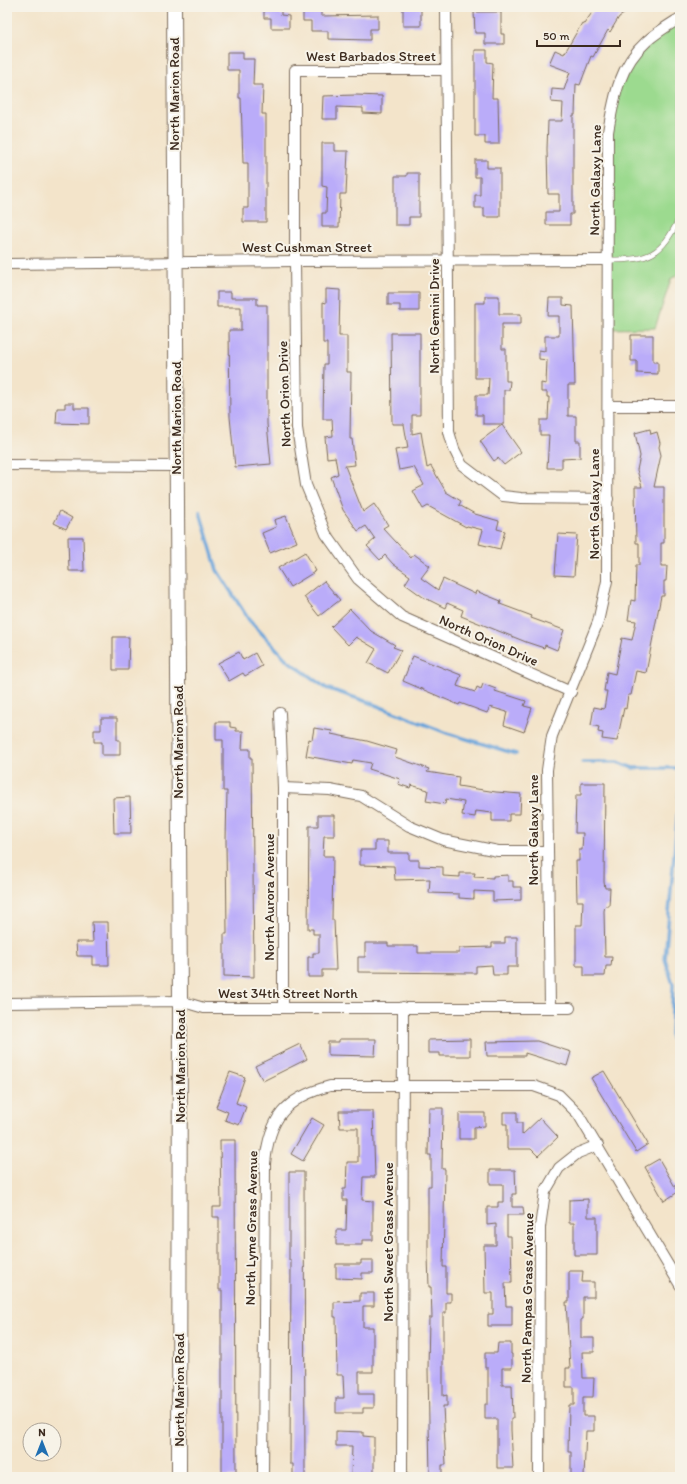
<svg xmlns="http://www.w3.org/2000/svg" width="687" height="1484" font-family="Itim,sans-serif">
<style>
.green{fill:#9cda8f;stroke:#6c8256}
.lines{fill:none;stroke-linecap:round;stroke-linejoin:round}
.stream{stroke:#6aa4da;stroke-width:3.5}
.building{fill:#baacf9}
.lane-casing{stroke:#7b6b5a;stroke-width:6}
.street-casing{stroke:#7b6b5a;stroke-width:12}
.secondary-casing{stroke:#7b6b5a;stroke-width:16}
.lane{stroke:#fff;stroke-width:5}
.street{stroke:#fff;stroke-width:10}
.secondary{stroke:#fff;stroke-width:14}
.labels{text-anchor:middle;stroke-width:4;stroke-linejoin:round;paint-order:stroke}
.street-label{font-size:14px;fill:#3b2a1e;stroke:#f7f3e8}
</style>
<rect width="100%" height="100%" fill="#f7f3e8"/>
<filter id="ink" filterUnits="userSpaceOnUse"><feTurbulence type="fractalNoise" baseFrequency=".025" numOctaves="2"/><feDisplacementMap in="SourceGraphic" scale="8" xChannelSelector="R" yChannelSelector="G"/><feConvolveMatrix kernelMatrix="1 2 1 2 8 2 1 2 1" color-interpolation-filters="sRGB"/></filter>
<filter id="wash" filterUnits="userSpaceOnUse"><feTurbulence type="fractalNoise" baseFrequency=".012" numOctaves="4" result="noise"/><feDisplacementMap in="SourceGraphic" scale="16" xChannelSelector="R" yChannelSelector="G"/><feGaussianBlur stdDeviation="0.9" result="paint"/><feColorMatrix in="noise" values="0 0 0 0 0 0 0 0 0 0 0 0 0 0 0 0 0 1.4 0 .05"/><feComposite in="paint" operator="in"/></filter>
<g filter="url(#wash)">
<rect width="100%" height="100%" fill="#f3e4ca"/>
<!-- green -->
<polygon class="green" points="680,18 680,273 671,279 655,328 608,329 608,132 624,68"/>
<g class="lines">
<!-- stream -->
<g class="stream">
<polyline points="200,512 217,570 249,620 287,660 326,688 365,701 447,733 516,754"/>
<polyline points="582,762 617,762 633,768 680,768"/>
<polyline points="680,787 665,959 673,984 671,1038 680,1054"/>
</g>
</g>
<g id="blocks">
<!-- building -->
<g class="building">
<polygon points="264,7 281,7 281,15 289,16 289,28 271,28 271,18 264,18"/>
<polygon points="303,7 321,7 321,16 378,15 378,29 370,29 370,40 328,39 328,31 311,31 311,21 303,21"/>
<rect x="403" y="7" width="18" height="19"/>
<polygon points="596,7 635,7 619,17 610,32 608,30 593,57 591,56 580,85 576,84 575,115 573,115 573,214 570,214 570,225 546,225 546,212 559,212 559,194 548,194 547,149 548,121 562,121 563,103 551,102 552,89 564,90 570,72 549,64 555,50 564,54 582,23 584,24"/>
<polygon points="474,12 501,12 501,34 504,34 504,44 485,44 485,33 475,33"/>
<polygon points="475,50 487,50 487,62 493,63 492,98 498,98 499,144 485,144 485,136 475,136"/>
<polygon points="227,52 243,52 243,59 254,59 253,85 263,85 262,114 266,114 266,222 243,222 243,208 248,208 248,163 243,163 241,98 239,98 239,70 227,70"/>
<polygon points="356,95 382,96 382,114 363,113 363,108 337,107 337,119 322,119 323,96"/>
<polygon points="322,143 334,143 334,151 348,151 346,194 340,194 339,227 322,227 322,213 326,213 327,187 322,186"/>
<polygon points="475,160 487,160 487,168 500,168 500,217 484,217 484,208 475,208 475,195 480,195 480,177 475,177"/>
<polygon points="407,173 419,173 419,217 409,217 409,225 395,225 395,176 407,176"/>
<polygon points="326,289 340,290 339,336 347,336 347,372 351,372 350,439 352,439 355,465 345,466 363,512 374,504 388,525 383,528 411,558 414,554 430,566 421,578 438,590 443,579 475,594 476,591 501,601 500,604 532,616 531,618 564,630 557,650 545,645 544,648 526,642 461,616 463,610 447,603 445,608 423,597 405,584 410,576 393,564 385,555 380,560 367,546 375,539 366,526 358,531 343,510 331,477 338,474 335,457 327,458 325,437 333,436 332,419 323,419 324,364 327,364 327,343 323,343 323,302 326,303"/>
<polygon points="217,292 231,292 231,298 257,298 257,305 267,305 267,424 271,464 235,467 230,417 229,330 241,330 241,307 217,307"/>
<polygon points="388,293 419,293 419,311 400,311 400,305 388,305"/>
<polygon points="485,296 499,296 499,314 521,314 521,324 502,324 502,349 506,349 506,381 510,381 509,390 504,390 504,424 483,424 483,415 476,415 476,395 488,395 489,378 475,378 475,303 485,303"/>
<polygon points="549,298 563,298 563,305 573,306 575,385 568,385 568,416 576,416 576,441 580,441 580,458 562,459 562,468 547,468 549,435 540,435 540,420 548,420 549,397 547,397 547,392 541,392 541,383 546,384 547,360 539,359 539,350 545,351 545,336 559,336 559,316 548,316"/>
<polygon points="391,333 420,333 420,415 412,415 412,434 421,432 427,468 431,466 446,492 461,501 459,505 475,514 499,521 497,529 505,531 500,549 479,544 483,530 467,526 466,527 428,506 423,509 413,491 424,485 414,467 399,470 395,450 408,448 404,424 392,424"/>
<polygon points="631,335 653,335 653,362 658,362 658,374 637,373 637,361 631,361"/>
<polygon points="65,403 74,403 74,408 89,408 89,424 56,423 57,408 65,408"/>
<polygon points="502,425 521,452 504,465 498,458 494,461 480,441"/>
<polygon points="650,429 651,434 657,432 660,443 659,447 661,455 654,487 664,487 664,543 661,543 661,566 667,566 666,581 664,581 664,596 661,596 646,673 636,671 631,695 628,695 626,709 624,708 617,741 602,739 603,733 598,732 599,727 591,725 594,707 604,709 607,691 604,691 607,672 615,674 622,638 632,640 636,621 628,620 631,600 635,601 636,565 639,565 639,543 636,543 635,487 642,487 637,470 640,456 635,433"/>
<polygon points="60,511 72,518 66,529 54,523"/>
<polygon points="286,516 297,542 270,553 262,533 276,527 274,520"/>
<polygon points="558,534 577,535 574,576 555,575"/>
<polygon points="68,537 83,537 84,571 69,571"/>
<polygon points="305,552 316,571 290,587 278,568"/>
<polygon points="324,581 340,600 319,616 304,597"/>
<polygon points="350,609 371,631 395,645 393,647 401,650 388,673 368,663 376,649 356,637 348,645 331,627"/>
<polygon points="113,637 129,637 128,670 113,670"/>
<polygon points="239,652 243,660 255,653 262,666 245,676 243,673 229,681 218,663"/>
<polygon points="413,656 461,675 457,686 475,692 477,687 481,689 483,684 496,689 495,691 526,701 524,706 532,708 524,732 504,725 507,712 490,707 487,713 460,703 459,705 403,681"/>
<polygon points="101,718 117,718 117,740 120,740 120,755 102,755 102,742 94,742 94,730 101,730"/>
<polygon points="216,722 230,722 230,727 236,728 236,731 243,731 242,749 250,749 250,758 252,758 254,977 224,976 224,934 227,934 226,840 227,791 223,791 223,740 216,740"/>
<polygon points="314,728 332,731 331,734 367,741 397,750 395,757 429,769 427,772 459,777 458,786 496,792 521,794 520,814 509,814 509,821 492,821 492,813 476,811 475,817 462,815 464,802 446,799 445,804 426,801 428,790 411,785 410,788 398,784 400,779 369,769 371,763 353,760 352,764 306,756 309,739 312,740"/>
<polygon points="581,783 605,783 604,882 605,888 610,888 609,906 605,906 604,911 605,957 612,957 611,966 606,966 605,976 584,976 584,966 576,966 576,925 582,925 583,901 577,901 576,861 579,861 579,850 582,850 583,833 575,833 576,795 581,795"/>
<polygon points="130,797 131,833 114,833 113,798"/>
<polygon points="318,815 334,815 334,836 324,836 323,856 333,856 332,920 334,920 336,970 322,970 322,977 308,977 308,957 313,957 313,953 319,953 319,934 313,934 313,929 308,929 309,826 318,826"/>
<polygon points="375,841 388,841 388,853 409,853 409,860 419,860 419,866 443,867 443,876 460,877 460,873 475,873 474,877 493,878 493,876 508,875 508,881 513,881 513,887 521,887 521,900 493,901 493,892 474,891 474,899 459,898 459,894 429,893 430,879 395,880 394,866 360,865 360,850 375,850"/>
<polygon points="92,922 108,922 109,965 93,965 93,956 77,956 76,942 93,942"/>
<polygon points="505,937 517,937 517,967 507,967 507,975 493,975 492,965 476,966 476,973 358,972 358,957 365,957 365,943 388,943 388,946 418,946 418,953 459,953 459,948 492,947 492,943 505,943"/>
<polygon points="339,1039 376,1039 375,1056 328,1055 328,1042 339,1042"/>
<polygon points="470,1039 470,1056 440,1056 440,1053 428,1053 428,1040"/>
<polygon points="537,1041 571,1052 567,1066 525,1053 525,1056 487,1056 486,1042"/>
<polygon points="300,1044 307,1059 263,1081 255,1066"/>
<polygon points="604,1071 648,1144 636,1152 591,1078"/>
<polygon points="230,1072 245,1077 236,1103 246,1107 239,1125 225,1120 228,1112 216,1107"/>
<polygon points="429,1108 443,1108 442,1169 445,1169 443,1267 446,1267 446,1293 451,1293 451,1302 446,1302 446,1313 443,1313 443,1396 447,1395 447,1406 443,1406 446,1465 442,1465 442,1477 430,1477 428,1369 429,1318 432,1318 431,1287 429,1287 428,1256 428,1186 431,1186 431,1155 428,1155"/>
<polygon points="339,1111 373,1111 375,1177 363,1177 362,1200 373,1201 373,1240 362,1240 362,1245 336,1245 336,1230 346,1230 347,1200 343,1200 343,1189 346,1189 347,1162 358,1162 358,1128 340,1128"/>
<polygon points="503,1112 517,1112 517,1123 522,1123 522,1135 540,1118 558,1137 538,1156 531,1149 507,1149 507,1124 503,1124"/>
<polygon points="459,1113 485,1113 485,1126 474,1127 474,1139 459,1139"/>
<polygon points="312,1118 324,1125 303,1161 291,1154"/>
<polygon points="220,1140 235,1140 236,1477 222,1477 222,1290 219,1290 219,1217 213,1217 213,1207 221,1207"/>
<polygon points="659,1159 678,1192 664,1201 645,1167"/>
<polygon points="490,1170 515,1170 516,1194 512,1194 512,1207 523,1207 524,1215 507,1215 507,1236 511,1236 512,1283 505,1283 506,1306 512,1306 512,1326 488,1326 488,1314 493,1314 493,1293 485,1293 484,1245 496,1245 496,1224 487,1225 487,1207 498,1207 498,1202 503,1202 503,1184 490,1184"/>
<polygon points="289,1172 304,1172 305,1477 293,1477 293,1464 290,1464 291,1260 289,1260"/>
<polygon points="588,1199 588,1217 597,1217 597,1255 574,1255 574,1223 569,1223 569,1200"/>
<polygon points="361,1260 373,1260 373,1273 362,1273 362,1279 336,1278 336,1264 361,1264"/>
<polygon points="569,1271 583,1271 582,1282 594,1282 594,1297 583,1297 583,1319 581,1319 581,1338 594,1338 594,1352 582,1352 583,1378 594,1378 593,1397 583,1397 583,1416 594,1416 594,1431 586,1431 584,1477 571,1477 571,1452 568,1452 569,1405 574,1405 574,1387 566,1387 566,1368 570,1368 566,1302 569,1302"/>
<polygon points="360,1293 374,1293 374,1306 363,1306 363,1327 373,1327 373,1372 359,1372 359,1394 374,1394 374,1408 363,1408 363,1413 336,1413 336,1398 344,1398 343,1375 337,1375 336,1317 334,1317 334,1302 360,1301"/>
<polygon points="498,1343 511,1343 511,1354 512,1354 512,1368 502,1368 502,1385 512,1385 513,1419 511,1419 511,1430 513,1468 497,1468 497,1419 485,1419 485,1404 488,1404 488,1368 485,1368 485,1353 497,1353"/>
<polygon points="336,1431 363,1432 363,1436 374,1437 374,1476 351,1477 352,1446 336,1446"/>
</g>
</g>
</g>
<g filter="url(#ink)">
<use href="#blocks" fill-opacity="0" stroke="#7b6b5a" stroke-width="1"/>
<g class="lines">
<!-- lane casing -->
<g class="lane-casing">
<path id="lane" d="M608,260C650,260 661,256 680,217"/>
</g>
<!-- street casing -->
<g class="street-casing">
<g id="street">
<polyline points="446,7 449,432 454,449 462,465 503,496 521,498 608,499"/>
<polyline points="446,70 295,70 295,261 297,428 306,485 326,534 358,579 402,617 571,692"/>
<polyline points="7,264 295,261 608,260"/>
<polyline points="608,406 680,406"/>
<polyline points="7,465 176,466"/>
<polyline points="280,713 283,788 283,1007"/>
<polyline points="283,788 330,790 361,796 409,826 443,840 498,851 547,851"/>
<polyline points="7,1003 180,1001 204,1008 570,1008"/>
<path d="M550,1008L547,770L552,736L598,622L607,581L608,132C614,97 619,66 647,41C657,32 669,25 680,18"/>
<path d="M263,1477L265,1164C269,1118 285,1098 330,1086H534L559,1095L578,1114L680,1285"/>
<polyline points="402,1477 403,1007"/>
<polyline points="539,1477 540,1227 545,1192 559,1168 578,1153 598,1145"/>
</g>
</g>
<!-- secondary casing -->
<g class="secondary-casing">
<polyline id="secondary" points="174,7 180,1001 179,1477"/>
</g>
<!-- lane -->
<use href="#lane" class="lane"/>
<!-- street -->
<use href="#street" class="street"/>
<!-- secondary -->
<use href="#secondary" class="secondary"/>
</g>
</g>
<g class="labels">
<!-- street labels -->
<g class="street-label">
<text x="371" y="61">West Barbados Street</text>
<text transform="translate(174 94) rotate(-90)" y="5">North Marion Road</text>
<text transform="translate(595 180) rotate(-89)" y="5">North Galaxy Lane</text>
<text x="307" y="252">West Cushman Street</text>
<text transform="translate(434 316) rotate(-90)" y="5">North Gemini Drive</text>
<text transform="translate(284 394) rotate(-92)" y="5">North Orion Drive</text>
<text transform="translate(176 418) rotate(-90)" y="5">North Marion Road</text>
<text transform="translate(594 504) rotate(-90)" y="5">North Galaxy Lane</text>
<text transform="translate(489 640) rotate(24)" y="5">North Orion Drive</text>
<text transform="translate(178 742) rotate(-90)" y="5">North Marion Road</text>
<text transform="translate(533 830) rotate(-90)" y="5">North Galaxy Lane</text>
<text transform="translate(269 897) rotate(-90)" y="5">North Aurora Avenue</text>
<text x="288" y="998">West 34th Street North</text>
<text transform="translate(180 1066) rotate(-90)" y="5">North Marion Road</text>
<text transform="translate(251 1228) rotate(-89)" y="5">North Lyme Grass Avenue</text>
<text transform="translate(388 1242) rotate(-90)" y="5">North Sweet Grass Avenue</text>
<text transform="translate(527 1298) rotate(-89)" y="5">North Pampas Grass Avenue</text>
<text transform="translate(179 1390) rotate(-90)" y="5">North Marion Road</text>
</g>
</g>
<!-- margin -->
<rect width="687" height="1484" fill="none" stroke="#f7f3e8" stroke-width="24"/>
<!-- north arrow -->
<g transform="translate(42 1442)"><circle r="19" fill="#f7f3e8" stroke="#aca397"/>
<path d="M0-3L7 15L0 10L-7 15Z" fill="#1f6fb2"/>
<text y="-6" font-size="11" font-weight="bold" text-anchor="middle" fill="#3b2a1e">N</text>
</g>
<!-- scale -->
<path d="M537 40v6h83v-6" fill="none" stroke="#3b2a1e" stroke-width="2"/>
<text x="543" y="40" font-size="12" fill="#3b2a1e" stroke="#f7f3e8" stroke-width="3" paint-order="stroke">50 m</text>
</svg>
